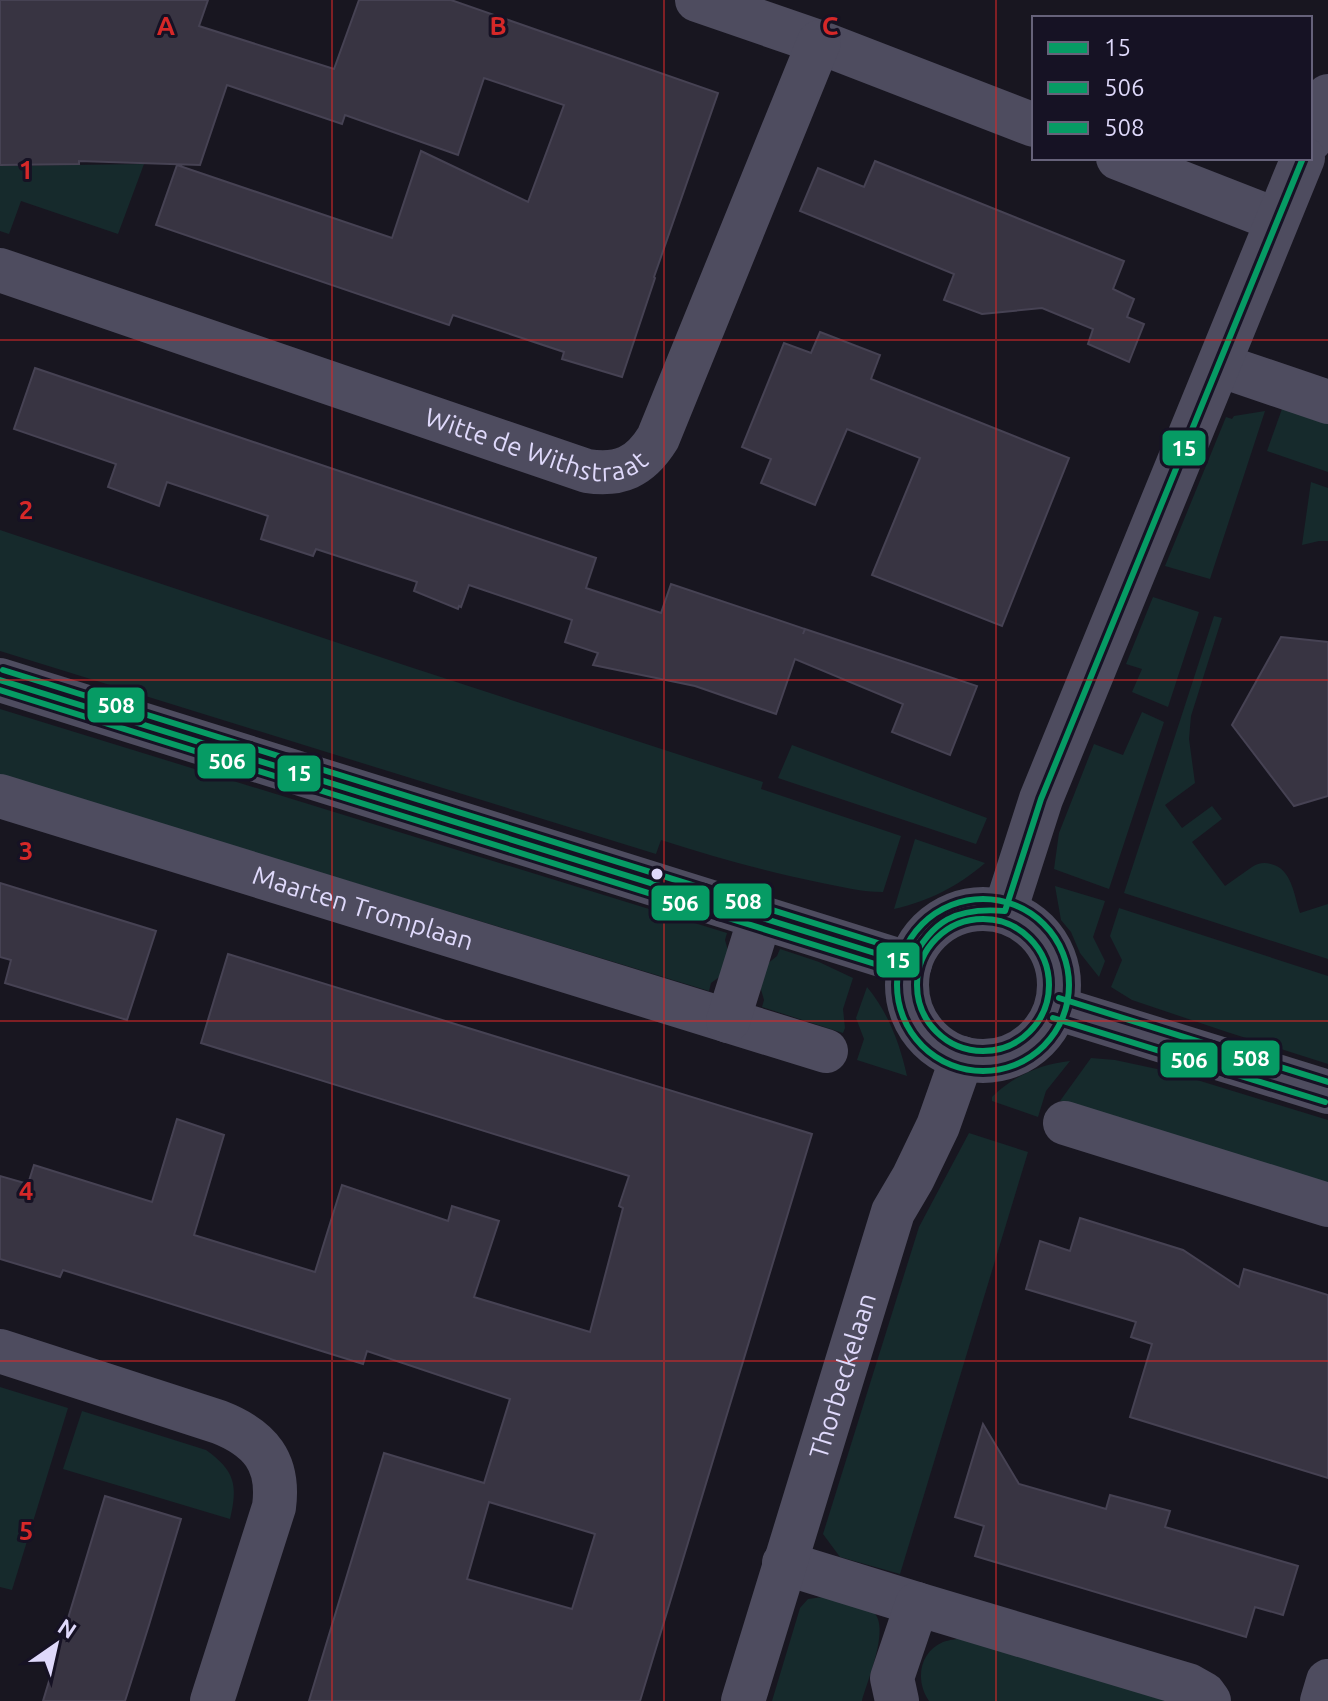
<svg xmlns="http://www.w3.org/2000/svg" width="1328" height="1701" font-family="Ubuntu,sans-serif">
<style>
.green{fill:#162a2c}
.building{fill:#383442;stroke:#464253;stroke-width:2;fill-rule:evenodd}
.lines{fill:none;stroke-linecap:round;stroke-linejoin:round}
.minor{stroke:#4e4c5f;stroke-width:44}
.bus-1-casing{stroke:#161224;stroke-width:12}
.bus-2-casing{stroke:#161224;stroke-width:12}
.bus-3-casing{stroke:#161224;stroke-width:12}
.bus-1{stroke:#069b64;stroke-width:6}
.bus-2{stroke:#069b64;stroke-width:6}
.bus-3{stroke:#069b64;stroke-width:6}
.grid{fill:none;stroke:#d62828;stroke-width:2;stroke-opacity:0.55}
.bus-dot{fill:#dfd9fb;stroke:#161224;stroke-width:3}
.labels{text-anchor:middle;stroke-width:6;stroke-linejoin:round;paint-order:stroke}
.street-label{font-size:26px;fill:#dfd9fb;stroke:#161224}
.grid-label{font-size:26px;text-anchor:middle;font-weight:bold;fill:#d62828;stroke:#161224;stroke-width:6;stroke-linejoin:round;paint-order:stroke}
.line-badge{stroke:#161224;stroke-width:3}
.badge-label{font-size:22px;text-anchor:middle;font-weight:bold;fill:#fff}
</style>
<rect width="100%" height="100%" fill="#181620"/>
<!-- green -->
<g class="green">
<polygon points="144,164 118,234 21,201 9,234 0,231 0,166"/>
<polygon points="1282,409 1328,423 1328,472 1267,451"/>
<polygon points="1265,411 1210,579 1165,566 1226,417 1232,419 1234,416"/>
<polygon points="1311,482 1328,488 1328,541 1319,541 1302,545"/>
<path d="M0,530L407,666L763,782L761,789L901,836L883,892C862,892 842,887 822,883C767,872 714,857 661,840L656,854L0,651Z"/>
<polygon points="1153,597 1199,612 1168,707 1132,692 1142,669 1126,664"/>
<path d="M1214,616L1222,618L1191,716L1189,739L1195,783L1165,805L1182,828L1212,806L1222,819L1192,842L1225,886C1234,880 1243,873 1252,867C1258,863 1264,862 1271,864C1292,869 1294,895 1300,913L1328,904V959L1124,893Z"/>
<polygon points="0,709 727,933 725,940 729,954 722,975 711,983 709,991 0,775"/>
<polygon points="1142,712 1164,722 1109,889 1054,869 1059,833 1094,744 1123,755"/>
<polygon points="792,745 987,818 976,844 778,778"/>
<path d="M915,839L985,863C957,887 929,901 894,909Z"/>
<polygon points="1055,886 1105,901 1093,937 1105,961 1099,977 1080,953 1071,932 1061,920"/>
<polygon points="1119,908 1328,976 1328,1064 1227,1032 1132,1000 1111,987 1122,960 1110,936"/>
<polygon points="780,949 819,962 853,978 843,1009 845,1028 843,1033 762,1007 764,1000 760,986 766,965 777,956"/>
<path d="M867,987C888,1012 900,1044 907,1076L857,1060L864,1039L856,1018Z"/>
<polygon points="1091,1058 1115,1060 1171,1072 1328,1120 1328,1185 1060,1101"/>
<path d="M1070,1061L1046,1091L1038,1117L992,1101V1097C1013,1076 1041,1064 1070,1061Z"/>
<polygon points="969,1133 1028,1152 900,1574 840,1557 823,1534 919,1227"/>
<polygon points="0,1387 68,1408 12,1590 0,1587"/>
<path d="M82,1411L206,1450C235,1471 238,1485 230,1519L63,1469Z"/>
<path d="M823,1597C832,1599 865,1606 872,1611C892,1625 867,1681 862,1701H772L800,1608L808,1599Z"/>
<path d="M962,1638L1172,1701H929C915,1681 919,1652 943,1642C949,1640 957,1639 962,1638Z"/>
</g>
<!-- building -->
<g class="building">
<polygon points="0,0 208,0 199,26 334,69 359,0 451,0 718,93 654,277 655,278 622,377 562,359 564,352 453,315 449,325 156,225 177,165 392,238 421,151 528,202 564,105 484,78 458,155 345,115 342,124 227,85 200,165 79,161 79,164 0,165"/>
<polygon points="875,161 1124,261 1113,289 1134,299 1127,317 1144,324 1129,362 1088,344 1093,329 1042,308 982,314 944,300 954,274 800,211 818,168 864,187"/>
<polygon points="820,332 880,355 871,379 1069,458 1002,626 872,575 920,458 847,429 815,505 761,483 771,459 742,447 784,343 811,353"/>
<polygon points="35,368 596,558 586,588 661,613 671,584 805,629 803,634 805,629 977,686 950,755 892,732 903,704 795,659 776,714 695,686 593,665 598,653 565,642 572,620 469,585 461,607 459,606 458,609 414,591 417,582 316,549 313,556 261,539 268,516 167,482 159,506 108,487 116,464 14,429"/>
<polygon points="1281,637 1328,642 1328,796 1294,806 1232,725"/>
<polygon points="0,883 156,931 127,1020 5,983 11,960 0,957"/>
<path d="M228,954L812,1134L640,1701H309L384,1453L484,1483L510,1399L367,1351L363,1364L63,1270L60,1277L0,1259V1176L28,1184L34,1165L152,1202L177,1119L224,1135L194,1235L315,1272L342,1185L448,1221L452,1206L499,1221L474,1297L590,1332L623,1208L619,1206L629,1176L201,1043ZM489,1502L595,1534L572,1609L467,1579Z"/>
<polygon points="1080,1218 1183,1250 1239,1287 1244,1269 1328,1295 1328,1478 1130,1417 1152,1344 1131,1337 1136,1322 1026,1289 1040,1241 1070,1251"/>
<polygon points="983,1424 1019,1484 1106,1509 1110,1495 1170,1511 1165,1527 1298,1566 1283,1615 1255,1607 1246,1637 975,1556 984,1526 955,1517"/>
<polygon points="105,1496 181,1519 149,1625 125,1701 43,1701"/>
</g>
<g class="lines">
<!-- minor -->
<g class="minor">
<polyline points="697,0 819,42 1034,125"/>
<polyline points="1310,140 1328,96"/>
<polyline points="1118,158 1277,220"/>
<path id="s1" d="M0,270L587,471C620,476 640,467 658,438L819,42"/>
<polyline points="1219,365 1328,402"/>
<polyline points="0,680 910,964"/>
<path id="s2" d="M0,796L826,1051"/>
<circle cx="983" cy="985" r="76"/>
<polyline points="1005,911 1041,799 1303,158"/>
<polyline points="1056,1008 1328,1092"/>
<polyline points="728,1021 760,918"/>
<polyline points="1065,1123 1328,1205"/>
<path d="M0,1351L219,1422C260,1438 280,1462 274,1507L212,1701"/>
<polyline points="784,1563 917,1604"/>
<path id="s3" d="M743,1701L893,1212L913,1178L938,1126L962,1058"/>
<polyline points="897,1701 892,1678 917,1604 1188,1685 1204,1694 1209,1701"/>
<polyline points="1322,1701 1328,1681"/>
</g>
<!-- bus-1 casing -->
<g class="bus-1-casing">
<path id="bus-1" d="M0,680L910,964C932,920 956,907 1005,911L1041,799L1303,158"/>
</g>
<!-- bus-2 casing -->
<g class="bus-2-casing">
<g id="bus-2">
<polyline points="0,690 907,974"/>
<circle cx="983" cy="985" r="86"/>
<polyline points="1053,1018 1325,1102"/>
</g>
</g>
<!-- bus-3 casing -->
<g class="bus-3-casing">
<g id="bus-3">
<polyline points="3,670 913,954"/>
<circle cx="983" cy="985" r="66"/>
<polyline points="1059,998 1328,1082"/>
</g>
</g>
<!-- bus-1 -->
<use href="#bus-1" class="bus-1"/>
<!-- bus-2 -->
<use href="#bus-2" class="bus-2"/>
<!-- bus-3 -->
<use href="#bus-3" class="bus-3"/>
</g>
<!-- grid -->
<path class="grid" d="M332,0V1701M664,0V1701M996,0V1701M0,340H1328M0,680H1328M0,1021H1328M0,1361H1328"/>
<!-- markers -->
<circle class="bus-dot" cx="657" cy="874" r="7"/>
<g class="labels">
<!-- street labels -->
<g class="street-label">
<text dy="9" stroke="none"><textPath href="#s1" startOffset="566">Witte de Withstraat</textPath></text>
<text dy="9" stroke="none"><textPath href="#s2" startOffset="380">Maarten Tromplaan</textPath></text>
<text dy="9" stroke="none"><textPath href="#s3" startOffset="340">Thorbeckelaan</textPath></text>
</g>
</g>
<g class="grid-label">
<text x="166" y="35">A</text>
<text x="498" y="35">B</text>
<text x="830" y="35">C</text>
<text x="26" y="179">1</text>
<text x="26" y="519">2</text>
<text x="26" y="860">3</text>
<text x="26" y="1200">4</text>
<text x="26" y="1540">5</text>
</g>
<g class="line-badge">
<rect x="1161" y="429" width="46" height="38" rx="8" fill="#069b64"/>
<rect x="86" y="686" width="60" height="38" rx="8" fill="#069b64"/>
<rect x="196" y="742" width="61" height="38" rx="8" fill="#069b64"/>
<rect x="276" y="754" width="46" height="39" rx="8" fill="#069b64"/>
<rect x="712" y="882" width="61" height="38" rx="8" fill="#069b64"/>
<rect x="650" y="884" width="61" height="38" rx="8" fill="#069b64"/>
<rect x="875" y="941" width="46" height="38" rx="8" fill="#069b64"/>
<rect x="1220" y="1039" width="61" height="38" rx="8" fill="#069b64"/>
<rect x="1159" y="1041" width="60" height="38" rx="8" fill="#069b64"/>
</g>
<g class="badge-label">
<text x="1184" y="456">15</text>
<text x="116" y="713">508</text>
<text x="227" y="769">506</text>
<text x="299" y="781">15</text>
<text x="743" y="909">508</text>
<text x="680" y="911">506</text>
<text x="898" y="968">15</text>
<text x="1251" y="1066">508</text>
<text x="1189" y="1068">506</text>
</g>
<!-- legend -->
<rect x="1032" y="16" width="280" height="144" fill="#161224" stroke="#66627a" stroke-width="2"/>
<rect x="1048" y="42" width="40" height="12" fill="#069b64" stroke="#66627a" stroke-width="2"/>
<text x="1104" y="56" font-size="24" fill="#dfd9fb">15</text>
<rect x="1048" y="82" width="40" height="12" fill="#069b64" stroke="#66627a" stroke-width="2"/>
<text x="1104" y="96" font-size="24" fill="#dfd9fb">506</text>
<rect x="1048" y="122" width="40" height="12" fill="#069b64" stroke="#66627a" stroke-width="2"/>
<text x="1104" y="136" font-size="24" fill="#dfd9fb">508</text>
<!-- north arrow -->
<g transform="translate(56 1645) rotate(34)" stroke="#161224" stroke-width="6" paint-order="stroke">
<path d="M0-6L14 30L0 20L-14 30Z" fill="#dfd9fb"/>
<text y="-12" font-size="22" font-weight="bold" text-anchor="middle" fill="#dfd9fb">N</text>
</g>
</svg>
